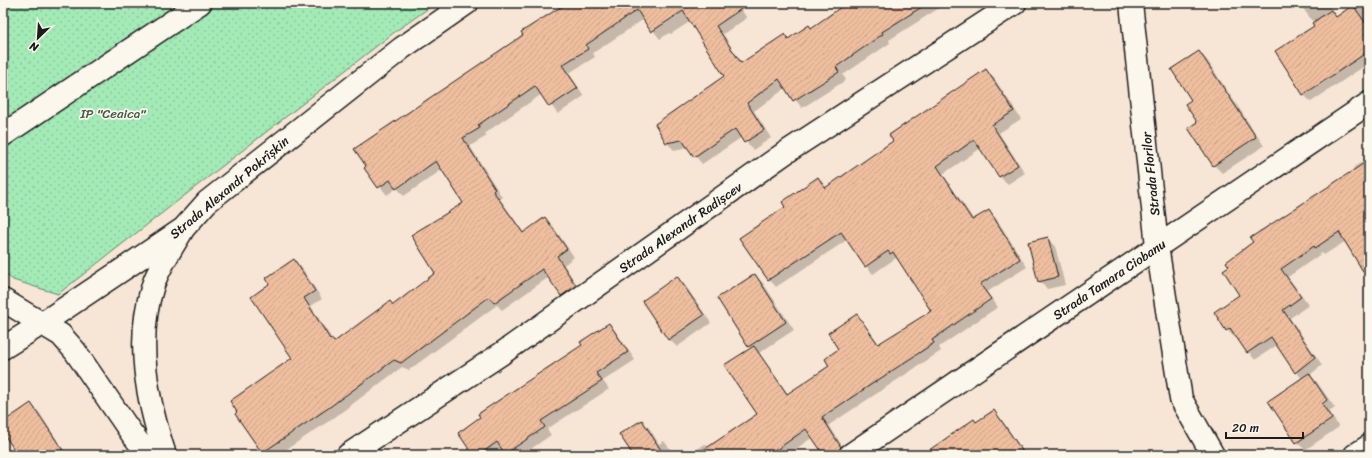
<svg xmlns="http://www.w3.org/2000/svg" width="1372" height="458" font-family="Sriracha,sans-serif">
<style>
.garden{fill:url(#garden-dots);stroke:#60836a}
.shadow{fill:#0003}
.building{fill:url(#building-hatch);stroke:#1c1c1c}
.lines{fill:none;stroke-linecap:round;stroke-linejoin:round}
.minor-casing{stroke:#1c1c1c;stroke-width:25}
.minor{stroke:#fbf7ec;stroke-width:22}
.labels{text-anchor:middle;stroke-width:3.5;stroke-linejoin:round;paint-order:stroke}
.park-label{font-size:13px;fill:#445a4a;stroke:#fbf7ec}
.street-label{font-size:13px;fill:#1c1c1c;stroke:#fbf7ec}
</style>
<defs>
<pattern id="garden-dots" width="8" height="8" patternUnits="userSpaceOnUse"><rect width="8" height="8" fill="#a3eab7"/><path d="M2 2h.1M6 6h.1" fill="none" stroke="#8cc89d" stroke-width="1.8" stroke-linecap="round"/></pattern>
<pattern id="building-hatch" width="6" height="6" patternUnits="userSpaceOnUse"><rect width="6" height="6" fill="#efbe9f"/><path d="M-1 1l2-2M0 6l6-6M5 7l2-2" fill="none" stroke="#cca388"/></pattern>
</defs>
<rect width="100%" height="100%" fill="#f7e6d5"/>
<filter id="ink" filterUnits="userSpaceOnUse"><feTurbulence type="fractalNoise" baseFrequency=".025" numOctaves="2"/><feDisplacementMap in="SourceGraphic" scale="8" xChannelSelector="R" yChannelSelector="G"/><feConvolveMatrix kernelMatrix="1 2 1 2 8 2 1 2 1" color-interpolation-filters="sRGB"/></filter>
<g filter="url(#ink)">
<!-- garden -->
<polygon class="garden" points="3,3 436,3 396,31 58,294 13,280 3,272"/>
<!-- shadow -->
<g class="shadow">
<polygon points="569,3 736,3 747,18 723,34 742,63 785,35 789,40 811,29 849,3 947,3 889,40 890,43 843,75 846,80 802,108 786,88 754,111 771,138 753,150 742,137 702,164 688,147 674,150 666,142 656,125 726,76 691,21 671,34 669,33 660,39 644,19 593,53 595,57 569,73 584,96 558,114 542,94 485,133 487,136 470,146 502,197 500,199 524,233 545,218 553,226 574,257 564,265 583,294 570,303 549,277 502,310 497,305 409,370 402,367 335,417 278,455 265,455 262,453 293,359 271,284 294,260 302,268 322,299 311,306 334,342 394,306 437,273 465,204 443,169 404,196 397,188 387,195 365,168 525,36"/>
<polygon points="1299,3 1327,3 1337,17 1358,3 1369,3 1369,63 1311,102 1304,95 1276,52 1316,26"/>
<polygon points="1199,52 1207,60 1264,146 1222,173 1214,165 1190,129 1198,123"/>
<polygon points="986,70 994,78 1021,119 999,133 1025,173 1008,184 1000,177 981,148 943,174 974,220 988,211 996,218 1027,267 987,292 998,307 939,347 941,351 829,425 848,455 825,455 813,437 787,455 689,455 705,444 709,447 758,414 751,349 749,346 755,275 763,283 794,330 759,353 788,394 831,366 857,315 880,345 932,311 900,260 896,258 873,274 866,266 847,240 776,287 769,279 787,207 818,178 827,188 895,141"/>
<polygon points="1369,157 1369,288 1364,281 1369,278 1346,241 1324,255 1322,253 1288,277 1309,305 1290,318 1322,365 1310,375 1317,382 1335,408 1329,412 1339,427 1305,450 1297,442 1269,401 1302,379 1277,345 1255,360 1237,337 1235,338 1227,330 1240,295 1355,170 1353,168"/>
<polygon points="1047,238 1055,246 1065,285 1047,289 1039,281"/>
<polygon points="677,277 685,285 711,323 677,347 669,339"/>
<polygon points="609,324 616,332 635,360 603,381 609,389 547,429 551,435 522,455 508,455 504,450 496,455 475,455 583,346"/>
<polygon points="31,404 39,412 67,455 19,455 3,431 3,423"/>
<polygon points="993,411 1001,419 1026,455 924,455"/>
<polygon points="642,421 650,429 659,444 664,441 675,455 633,455 620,435"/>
<polygon points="416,452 419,455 412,455"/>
</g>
<!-- building -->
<g class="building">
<polygon points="567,3 750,3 716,26 741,63 785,34 788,39 809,25 811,28 847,3 928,3 882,32 883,34 836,67 839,72 793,101 779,79 747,103 764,130 744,143 735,129 694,157 682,140 666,143 655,124 724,76 683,11 651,32 637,10 586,45 588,49 562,65 578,88 549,107 535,86 478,125 480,128 463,138 495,189 493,191 523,233 545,217 567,249 557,256 576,286 561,296 542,269 494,303 489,297 401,363 394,360 327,409 262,453 235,414 237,412 230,401 292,358 251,297 269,284 266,278 294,259 315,291 304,298 330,339 331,338 334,342 390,301 393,305 435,273 411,235 463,203 436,161 396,189 390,180 378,188 364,168 366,166 354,149 523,35 521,32"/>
<polygon points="1353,5 1369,28 1369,51 1303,95 1275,51 1314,26 1312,23 1331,10 1336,17"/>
<polygon points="1199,51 1256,137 1213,166 1188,128 1197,122 1185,104 1191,100 1171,69"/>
<polygon points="986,69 1014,111 992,125 1018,165 999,177 974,140 937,166 972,220 989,210 1020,259 980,284 991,299 932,340 934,343 822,417 841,447 838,455 824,455 806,429 769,455 696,455 757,414 724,365 754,346 787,394 829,366 825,359 838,349 828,333 857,314 878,344 931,311 893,252 890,254 888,251 865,267 841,232 768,280 739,238 785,207 782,202 818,177 825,188 893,141 889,135"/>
<polygon points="1369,160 1369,281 1339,232 1315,248 1314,246 1281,269 1301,297 1283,310 1315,357 1295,373 1271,337 1247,353 1230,328 1226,331 1214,312 1239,295 1223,270 1229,266 1226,262 1253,242 1250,238"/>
<polygon points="1048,237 1058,277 1038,282 1028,242"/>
<polygon points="755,274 786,322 748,347 717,298"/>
<polygon points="677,276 704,315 668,340 642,301"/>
<polygon points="609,323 628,352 596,373 602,381 541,421 545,427 505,454 497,442 479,455 473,455 458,433 480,417 478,414 582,345 580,342"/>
<polygon points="1309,373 1327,400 1322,404 1332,419 1296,443 1268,401"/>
<polygon points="31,403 66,455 18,455 3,433 3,422"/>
<polygon points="994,410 1025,455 922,455 974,419 976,422"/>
<polygon points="642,420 664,455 633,455 619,434"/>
</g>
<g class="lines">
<!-- minor casing -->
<g class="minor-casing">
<g id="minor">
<polyline points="1131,3 1157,246 1181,399 1213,455"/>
<polyline points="3,135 200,3"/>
<polyline points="3,300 61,335 75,351 132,434 149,455"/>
<polyline points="3,348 43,323 183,229 207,202 402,48 467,3"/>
<path d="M165,455C147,400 135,341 153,285C159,267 172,248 182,231"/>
<polyline points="348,455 501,354 785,153 1015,3"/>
<polyline points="850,455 1369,103"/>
<polyline points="1355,455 1369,446"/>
</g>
</g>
<!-- minor -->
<use href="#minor" class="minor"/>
</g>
</g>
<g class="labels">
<!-- park labels -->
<g class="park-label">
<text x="113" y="118">IP "Ceaica"</text>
</g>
<!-- street labels -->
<g class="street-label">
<text transform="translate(1150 174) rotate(-96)" y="5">Strada Florilor</text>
<text transform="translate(229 187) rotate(-40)" y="5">Strada Alexandr Pokrîșkin</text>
<text transform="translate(680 227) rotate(-35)" y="5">Strada Alexandr Radișcev</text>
<text transform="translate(1109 279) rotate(-34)" y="5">Strada Tamara Ciobanu</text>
</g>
</g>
<!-- margin -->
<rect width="1372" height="458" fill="none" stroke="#fbf7ec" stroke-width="16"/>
<rect x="8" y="8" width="1356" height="442" fill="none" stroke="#1c1c1c" stroke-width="1.5" filter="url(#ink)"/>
<!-- north arrow -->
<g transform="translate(38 38) rotate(205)" stroke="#fbf7ec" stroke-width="3" paint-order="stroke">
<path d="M0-3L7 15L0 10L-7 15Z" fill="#1c1c1c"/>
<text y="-6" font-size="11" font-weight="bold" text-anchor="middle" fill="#1c1c1c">N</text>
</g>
<!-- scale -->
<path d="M1226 432v6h77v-6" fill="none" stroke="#1c1c1c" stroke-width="2"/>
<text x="1232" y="432" font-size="12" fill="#1c1c1c" stroke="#fbf7ec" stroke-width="3" paint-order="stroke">20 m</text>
</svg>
